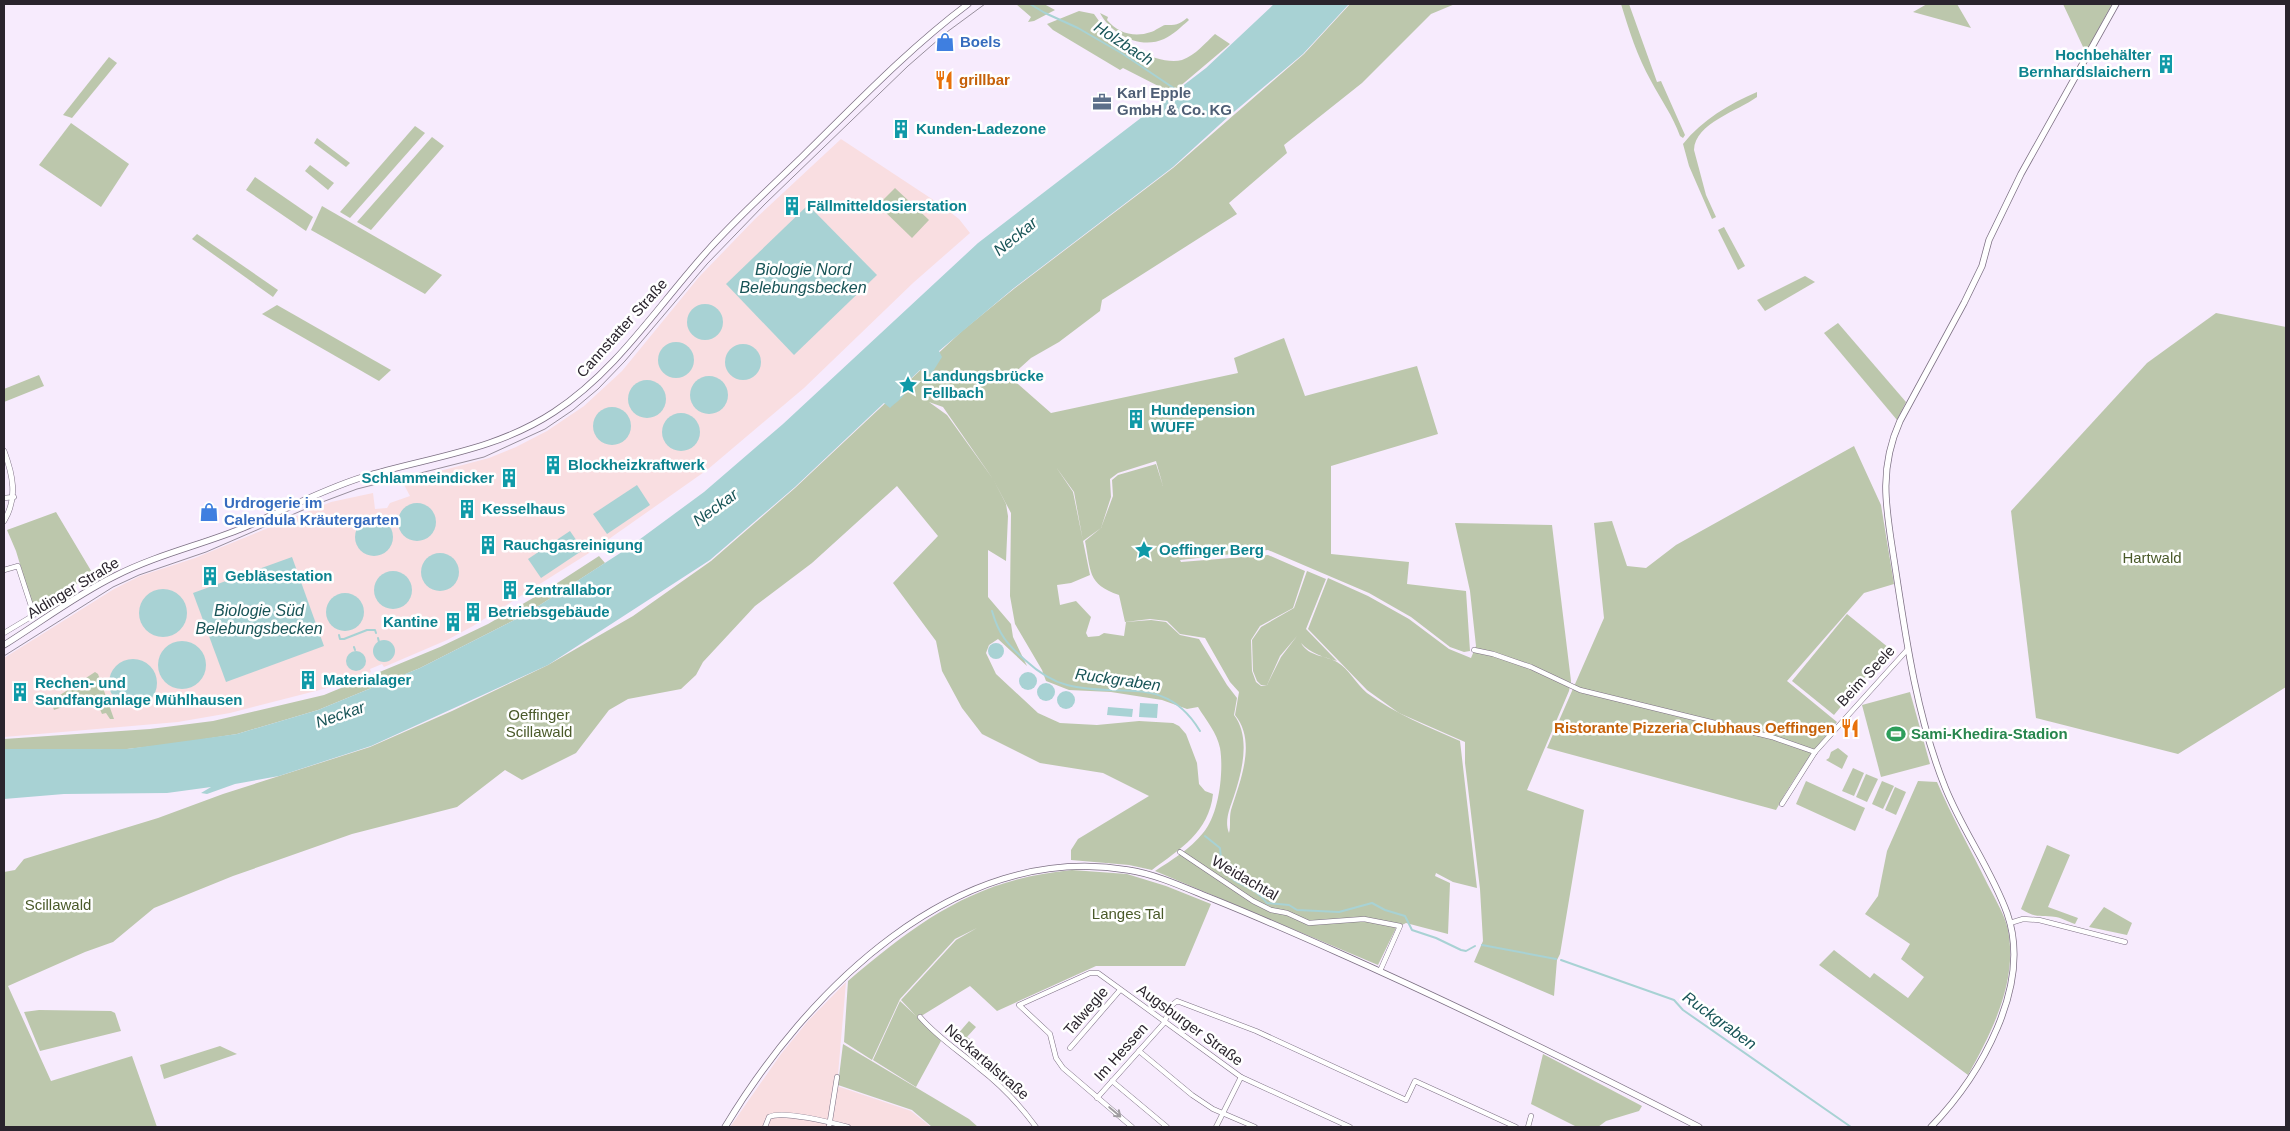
<svg xmlns="http://www.w3.org/2000/svg" width="2290" height="1131" font-family="Helvetica,sans-serif">
<style>
.industrial{fill:#f9dee1}
.green{fill:#bcc7ac;fill-rule:evenodd}
.water{fill:#a8d2d4}
.lines{fill:none;stroke-linecap:round;stroke-linejoin:round}
.stream{stroke:#a8d2d4;stroke-width:2}
.minor-casing{stroke:#7d7084;stroke-width:5.5}
.tertiary-casing{stroke:#7d7084;stroke-width:6}
.secondary-casing{stroke:#7d7084;stroke-width:7}
.minor{stroke:#fff;stroke-width:4.5}
.tertiary{stroke:#fff;stroke-width:5}
.secondary{stroke:#fff;stroke-width:5.5}
.tram{stroke:#988f9d;stroke-width:1}
.oneway{stroke:#9f9ca0}
.labels{text-anchor:middle;stroke-width:5;stroke-linejoin:round;paint-order:stroke}
.shop-label{font-size:15px;font-weight:bold;fill:#366cbe;stroke:#fff;text-anchor:start}
.culture-label{font-size:15px;font-weight:bold;fill:#0d838f;stroke:#fff;text-anchor:start}
.food-label{font-size:15px;font-weight:bold;fill:#c56008;stroke:#fff;text-anchor:start}
.service-label{font-size:15px;font-weight:bold;fill:#4e5e75;stroke:#fff;text-anchor:start}
.street-label{font-size:15px;fill:#2a242d;stroke:#fff}
.park-label{font-size:15px;fill:#4a5a2a;stroke:#fff}
.leisure-label{font-size:15px;font-weight:bold;fill:#27864d;stroke:#fff;text-anchor:start}
.water-label{font-size:16px;font-style:italic;fill:#185457;stroke:#fff}
</style>
<rect width="100%" height="100%" fill="#f7ebfd"/>
<!-- industrial -->
<g class="industrial">
<polygon points="841,139 941,205 959,219 970,233 913,283 804,388 707,470 589,553 473,626 447,640 384,667 382,664 370,669 371,672 339,685 230,713 178,722 4,737 4,658 114,589 140,576 195,558 331,502 373,493 375,509 387,508 390,503 410,496 402,481 489,458 516,447 547,431 584,406 622,371 699,277 755,219"/>
<polygon points="846,982 837,1086 911,1111 931,1127 730,1127 781,1054 808,1021"/>
</g>
<!-- green -->
<g class="green">
<polygon points="1012,4 1044,4 1055,10 1034,21 1028,22 1031,17 1016,4"/>
<path d="M1350,4H1455L1431,14L1362,83L1284,145L1287,153L1229,203L1237,214L1102,300L1100,311L1059,342L1031,358L1010,377L1051,413L1238,373L1234,358L1284,338L1305,396L1417,366L1438,434L1331,466V554L1409,562L1407,584L1466,591L1470,651L1464,652L1450,647L1411,617L1369,593L1268,550L1180,560L1181,562L1268,555L1305,571L1293,608L1260,626L1251,640L1252,671L1256,682L1261,686L1267,685L1281,657L1297,636L1280,656L1267,685H1261L1257,681L1253,671L1252,640L1261,627L1294,608L1307,571L1326,579L1306,629L1337,661C1323,657 1310,653 1301,643C1309,657 1325,655 1337,662C1349,669 1356,684 1367,693C1396,714 1428,727 1460,741L1477,888L1453,882L1436,873L1435,876L1450,883L1448,934L1406,923L1396,928L1378,965L1155,871C1172,860 1190,849 1203,833C1219,815 1224,771 1220,748C1217,733 1206,720 1198,707L1187,709L1162,700L1111,692L1069,690L1046,681L1042,670L1015,624L1010,596L1011,513L993,479L1006,504L1008,516L1006,561L988,550V597L1011,624L1013,637L1027,666L998,639L989,645L986,653L996,674L1038,713L1060,723L1097,725L1139,721L1173,723L1179,726L1186,734L1197,763L1199,784L1205,791L1213,794C1209,832 1180,849 1152,870L1129,865L1071,860V850L1078,839L1149,796L1103,773L1040,763L982,734L962,708L942,671L936,641L893,583L938,536L897,486L812,563L755,606L703,662L696,675L681,689L628,699L609,710L576,753L522,780L505,770L457,807L352,834L233,876L154,908L113,942L85,952L8,986L51,1081L132,1056L157,1127H4V872L15,870L24,859L158,818L223,794L370,747L452,711L548,665L633,616L711,561L795,488L962,331L1015,288L1173,168L1304,54ZM929,402L943,407L993,479L947,415ZM1156,461L1163,486L1156,464L1118,475L1112,480L1113,496L1101,528L1085,541C1091,571 1087,584 1119,595L1125,622L1150,619L1167,621L1180,634L1205,638L1230,682L1239,692L1235,715C1257,742 1240,781 1231,810C1229,818 1231,826 1229,833C1224,821 1230,808 1234,796C1242,772 1251,737 1234,715L1237,698L1227,685L1199,639L1180,635L1166,622L1151,620L1126,622L1124,636L1104,633L1099,636L1088,637L1086,633L1091,617L1076,601L1060,605L1057,585L1071,583L1090,575L1073,492L1056,467L1074,492L1083,541L1101,528L1111,497L1110,479L1118,473Z"/>
<path d="M1621,4H1629L1657,82L1661,81L1685,135L1683,138L1680,136C1673,116 1661,100 1651,81C1637,56 1629,30 1621,4Z"/>
<polygon points="1927,4 1957,4 1971,28 1913,12"/>
<polygon points="2063,4 2112,4 2086,52 2084,49"/>
<path d="M1079,11L1094,14C1098,19 1101,25 1106,30C1121,45 1161,66 1182,60C1196,55 1205,43 1215,34L1230,44L1172,93L1123,68L1120,70L1053,30L1047,24Z"/>
<path d="M1100,13L1108,17L1107,20C1118,33 1134,38 1151,32C1155,31 1161,26 1165,25C1175,25 1179,25 1187,18L1189,20C1181,27 1173,35 1164,39C1140,50 1111,34 1100,13Z"/>
<polygon points="109,57 117,63 72,118 63,115"/>
<path d="M1757,92V97C1738,111 1695,123 1694,150L1706,195L1716,217L1712,219L1689,166L1683,144C1702,120 1729,104 1757,92Z"/>
<polygon points="71,123 129,164 101,207 39,165"/>
<polygon points="415,126 425,133 350,218 340,212"/>
<polygon points="432,137 444,146 371,230 357,222"/>
<polygon points="317,138 350,163 346,167 314,143"/>
<polygon points="310,165 334,183 328,190 305,171"/>
<polygon points="255,177 313,217 306,231 246,190"/>
<polygon points="895,188 929,220 912,238 878,205"/>
<polygon points="322,206 442,275 425,294 311,230"/>
<polygon points="1724,227 1745,266 1738,270 1718,230"/>
<polygon points="197,234 278,290 273,297 192,239"/>
<polygon points="1805,276 1815,282 1765,311 1757,300"/>
<polygon points="277,305 391,370 379,381 262,314"/>
<polygon points="2216,313 2286,327 2286,687 2178,754 2036,718 2011,511 2147,363"/>
<polygon points="1838,323 1906,402 1897,420 1824,333"/>
<polygon points="39,375 44,386 4,402 4,389"/>
<path d="M1854,446L1881,505L1894,584L1864,593L1787,681L1837,722C1814,750 1793,778 1776,810L1547,748L1604,618L1594,523L1612,521L1627,566L1646,568L1676,545Z"/>
<polygon points="56,512 93,574 34,611 16,551 7,530"/>
<polygon points="1455,523 1552,525 1571,681 1569,691 1527,790 1584,810 1560,954 1557,960 1554,996 1474,962 1483,941 1480,889 1465,763 1465,742 1399,713 1367,690 1308,629 1328,578 1368,596 1409,619 1449,649 1471,658 1476,646 1470,591"/>
<polygon points="599,556 605,563 526,614 420,668 318,710 237,734 173,744 127,749 4,749 4,739 150,729 213,721 324,695 440,647 488,624 545,591"/>
<polygon points="1847,614 1889,648 1834,715 1792,681"/>
<polygon points="95,672 98,674 114,719 110,719 106,713 102,714 94,696 54,710 51,701"/>
<polygon points="1910,692 1930,764 1881,777 1862,705"/>
<polygon points="1838,748 1848,756 1842,769 1826,760 1829,758 1831,752"/>
<polygon points="1853,768 1864,773 1854,796 1842,791"/>
<polygon points="1866,774 1878,779 1867,802 1856,797"/>
<polygon points="1806,781 1865,808 1855,831 1796,804"/>
<polygon points="1882,781 1894,786 1883,809 1872,804"/>
<path d="M1918,781L1937,782C1952,817 1971,850 1988,885C1995,899 2005,915 2008,930C2018,981 1992,1032 1968,1075L1819,965L1834,950L1870,978L1874,973L1908,998L1924,977L1901,959L1910,944L1865,914L1878,896L1887,851Z"/>
<polygon points="1895,787 1906,792 1896,815 1885,810"/>
<path d="M2047,845L2070,855L2048,907L2078,918L2075,924C2069,922 2062,918 2056,917C2039,915 2037,919 2021,909Z"/>
<path d="M1072,870L1127,874L1166,886L1211,904L1185,966H1096L997,1011L970,986L918,1018L941,1041L916,1087L873,1060L900,1001L916,1016L901,1000L956,940L977,928L955,939L900,999L872,1060L844,1042L848,981C919,921 975,879 1072,870Z"/>
<polygon points="2104,907 2132,923 2127,935 2089,927"/>
<polygon points="39,1010 111,1011 115,1013 121,1031 40,1051 24,1012"/>
<polygon points="969,1021 976,1027 967,1037 970,1039 965,1044 956,1036"/>
<polygon points="843,1044 969,1119 978,1127 932,1127 912,1110 838,1085"/>
<polygon points="220,1046 237,1054 164,1079 160,1065"/>
<polygon points="1543,1054 1642,1106 1639,1111 1606,1121 1598,1127 1577,1127 1531,1104"/>
</g>
<!-- water -->
<g class="water">
<path d="M1274,4H1349L1303,54L1229,116L1173,167L1014,288L939,351L942,357L932,373L927,375L920,370L903,386L906,390C905,397 895,403 890,408L884,403L795,487L710,560L548,665L371,746L279,776L235,784L207,794L201,793L211,787L167,793L64,794L4,799V749H127L237,734L318,710L420,668L526,614L628,548L704,492L783,424L978,243L1206,68Z"/>
<polygon points="808,205 877,275 794,355 726,284"/>
<circle cx="705" cy="322" r="18"/>
<circle cx="676" cy="360" r="18"/>
<circle cx="743" cy="362" r="18"/>
<circle cx="709" cy="395" r="19"/>
<circle cx="647" cy="399" r="19"/>
<circle cx="612" cy="426" r="19"/>
<circle cx="681" cy="432" r="19"/>
<polygon points="637,485 650,505 607,534 593,514"/>
<circle cx="417" cy="522" r="19"/>
<circle cx="374" cy="537" r="19"/>
<polygon points="570,531 583,550 541,578 528,559"/>
<circle cx="440" cy="572" r="19"/>
<polygon points="292,557 324,646 226,682 193,593"/>
<circle cx="393" cy="590" r="19"/>
<circle cx="163" cy="613" r="24"/>
<circle cx="345" cy="612" r="19"/>
<circle cx="384" cy="651" r="11"/>
<circle cx="182" cy="665" r="24"/>
<circle cx="996" cy="651" r="8"/>
<circle cx="356" cy="661" r="10"/>
<circle cx="133" cy="683" r="24"/>
<circle cx="1028" cy="681" r="9"/>
<circle cx="1046" cy="692" r="9"/>
<circle cx="1066" cy="700" r="9"/>
<polygon points="1140,703 1158,704 1157,718 1139,717"/>
<polygon points="1108,707 1133,709 1132,717 1107,715"/>
</g>
<g class="lines">
<!-- stream -->
<g class="stream">
<polyline points="1030,4 1045,13 1078,28 1123,54 1178,91"/>
<path d="M992,611C999,635 1007,644 1025,660C1037,671 1051,681 1067,685C1121,699 1165,673 1200,731"/>
<polyline points="339,635 340,639 344,639 367,630 375,630 376,633"/>
<polyline points="378,638 379,642"/>
<polyline points="354,647 355,650"/>
<path d="M1205,836L1220,848C1222,891 1247,877 1267,903L1289,905L1297,910L1339,912L1372,903L1385,910L1405,916L1412,930L1436,938L1461,950L1466,951L1475,946"/>
<polyline points="1482,945 1556,959"/>
<polyline points="1561,960 1674,1000 1683,1010 1851,1127"/>
</g>
<!-- minor casing -->
<g class="minor-casing">
<g id="minor">
<polyline points="4,498 14,497"/>
<polyline points="4,570 18,566 34,615 4,633"/>
<polyline points="1474,650 1493,654 1531,667 1580,690 1772,737 1815,752"/>
<polyline points="1782,804 1815,752 1907,650"/>
<polyline points="1180,852 1253,901 1271,910 1287,913 1309,923 1364,919 1400,926 1380,971"/>
<polyline points="2010,923 2023,919 2039,920 2125,942"/>
<path d="M920,1017C937,1037 959,1051 979,1068C1001,1085 1020,1105 1036,1127"/>
<polyline points="1070,1048 1120,990"/>
<polyline points="1139,1051 1192,1095 1213,1109 1255,1127"/>
<polyline points="1112,1081 1167,1127"/>
<polyline points="1097,1098 1164,1023 1171,1006 1177,1001 1256,1031 1406,1100 1415,1081 1516,1127"/>
<path d="M765,1127L769,1117C782,1110 833,1123 848,1127"/>
<polyline points="829,1127 837,1077"/>
<polyline points="1132,1127 1063,1068 1056,1058 1050,1034 1019,1005 1090,973 1098,973 1241,1077 1350,1127"/>
<polyline points="1216,1127 1241,1077"/>
<polyline points="1528,1127 1531,1116"/>
</g>
</g>
<!-- tertiary casing -->
<g class="tertiary-casing">
<path id="tertiary" d="M4,451C13,475 18,498 4,521"/>
</g>
<!-- secondary casing -->
<g class="secondary-casing">
<g id="secondary">
<path d="M4,645C41,622 76,595 115,576C156,555 201,545 243,528C283,511 321,490 363,477C429,457 495,451 554,412C617,371 659,304 709,249C738,217 771,187 802,157C856,104 907,50 968,4"/>
<path d="M725,1127C806,992 955,841 1128,870C1154,874 1179,885 1203,895C1249,913 1294,933 1339,953C1461,1007 1580,1066 1699,1127"/>
<path d="M1931,1127C1980,1076 2033,986 2007,913C1991,869 1962,830 1945,787C1917,717 1906,640 1895,566C1887,513 1877,472 1900,421L1964,303L1982,266L1989,240L2021,174L2116,4"/>
</g>
</g>
<!-- minor -->
<use href="#minor" class="minor"/>
<!-- tertiary -->
<use href="#tertiary" class="tertiary"/>
<!-- secondary -->
<use href="#secondary" class="secondary"/>
<!-- tram -->
<polyline class="tram" points="4,656 113,587 139,575 206,552 317,504 357,489 484,457 545,429 573,410 598,389 625,361 707,264 765,204 908,66 947,32 985,4"/>
</g>
<!-- one-way arrows -->
<defs><path id="oneway-shaft" d="M-6 0H5M1.5-3L5.5 0L1.5 3" fill="none" stroke-width="1.6" stroke-linecap="round" stroke-linejoin="round" transform="scale(1.25)"/></defs>
<use class="oneway" href="#oneway-shaft" transform="translate(1115 1112) rotate(40)"/>
<!-- icons -->
<defs>
<g id="shop-bare" transform="scale(1.5)"><path d="M-5-2.5h2.3a2.7 3.5 0 0 1 5.4 0H5L5.5 6h-11ZM-1.5-2.5h3a1.5 2.3 0 0 0-3 0Z" fill="#3f7fe0" stroke="#fff" stroke-width="2.5" paint-order="stroke"/></g>
<g id="building-bare" transform="scale(1.5)"><path d="M-4-6H4V6H1V3H-1V6H-4ZM-2.5-4.3h1.7v1.8h-1.7ZM.8-4.3h1.7v1.8H.8ZM-2.5-1h1.7V.8h-1.7ZM.8-1h1.7V.8H.8Z" fill="#0f9aa8" stroke="#fff" stroke-width="2.5" paint-order="stroke"/></g>
<g id="restaurant-bare" transform="scale(1.5)"><path d="M-5-6h1v4h1v-4h1v4h1v-4h1v5L-1.5 .5V6h-2V.5L-5-1ZM5-6V6H3V1.5H1.5Q1.5-4 5-6Z" fill="#e8710a" stroke="#fff" stroke-width="2.5" paint-order="stroke"/></g>
<g id="office-bare" transform="scale(1.5)"><path d="M-6-3h4V-5.5h4V-3h4V5H-6ZM-1-4.5V-3h2v-1.5ZM-6 0V1H6V0Z" fill="#5c6f8a" stroke="#fff" stroke-width="2.5" paint-order="stroke"/></g>
<g id="sight-bare" transform="scale(1.5)"><path d="M0-6L1.8-2.2L6-1.7L2.9 1.2L3.7 5.4L0 3.3L-3.7 5.4L-2.9 1.2L-6-1.7L-1.8-2.2Z" fill="#0f9aa8" stroke="#fff" stroke-width="2.5" paint-order="stroke"/></g>
<g id="stadium-bare" transform="scale(1.5)"><path d="M0-5a6.5 5 0 1 0 0 10a6.5 5 0 1 0 0-10ZM-3.5-1.8h7v3.6h-7Z" fill="#2e9e5b" stroke="#fff" stroke-width="2.5" paint-order="stroke"/></g>
</defs>
<g fill-rule="evenodd">
<use href="#shop-bare" x="945" y="42"/>
<use href="#building-bare" x="2166" y="64"/>
<use href="#restaurant-bare" x="944" y="80"/>
<use href="#office-bare" x="1102" y="102"/>
<use href="#building-bare" x="901" y="129"/>
<use href="#building-bare" x="792" y="206"/>
<use href="#sight-bare" x="908" y="385"/>
<use href="#building-bare" x="1136" y="419"/>
<use href="#building-bare" x="553" y="465"/>
<use href="#building-bare" x="509" y="478"/>
<use href="#building-bare" x="467" y="509"/>
<use href="#shop-bare" x="209" y="512"/>
<use href="#building-bare" x="488" y="545"/>
<use href="#sight-bare" x="1144" y="550"/>
<use href="#building-bare" x="210" y="576"/>
<use href="#building-bare" x="510" y="590"/>
<use href="#building-bare" x="473" y="612"/>
<use href="#building-bare" x="453" y="622"/>
<use href="#building-bare" x="308" y="680"/>
<use href="#building-bare" x="20" y="692"/>
<use href="#restaurant-bare" x="1850" y="728"/>
<use href="#stadium-bare" x="1896" y="734"/>
</g>
<g class="labels">
<!-- shop labels -->
<g class="shop-label">
<text x="960" y="47">Boels</text>
<text x="224" y="508">Urdrogerie im<tspan x="224" dy="17">Calendula Kräutergarten</tspan></text>
</g>
<!-- culture labels -->
<g class="culture-label">
<text x="2151" y="60" text-anchor="end">Hochbehälter<tspan x="2151" dy="17">Bernhardslaichern</tspan></text>
<text x="916" y="134">Kunden-Ladezone</text>
<text x="807" y="211">Fällmitteldosierstation</text>
<text x="923" y="381">Landungsbrücke<tspan x="923" dy="17">Fellbach</tspan></text>
<text x="1151" y="415">Hundepension<tspan x="1151" dy="17">WUFF</tspan></text>
<text x="568" y="470">Blockheizkraftwerk</text>
<text x="494" y="483" text-anchor="end">Schlammeindicker</text>
<text x="482" y="514">Kesselhaus</text>
<text x="503" y="550">Rauchgasreinigung</text>
<text x="1159" y="555">Oeffinger Berg</text>
<text x="225" y="581">Gebläsestation</text>
<text x="525" y="595">Zentrallabor</text>
<text x="488" y="617">Betriebsgebäude</text>
<text x="438" y="627" text-anchor="end">Kantine</text>
<text x="323" y="685">Materialager</text>
<text x="35" y="688">Rechen- und<tspan x="35" dy="17">Sandfanganlage Mühlhausen</tspan></text>
</g>
<!-- food labels -->
<g class="food-label">
<text x="959" y="85">grillbar</text>
<text x="1835" y="733" text-anchor="end">Ristorante Pizzeria Clubhaus Oeffingen</text>
</g>
<!-- service labels -->
<g class="service-label">
<text x="1117" y="98">Karl Epple<tspan x="1117" dy="17">GmbH &amp; Co. KG</tspan></text>
</g>
<!-- street labels -->
<g class="street-label">
<text transform="translate(622 328) rotate(-48)" y="5">Cannstatter Straße</text>
<text transform="translate(73 588) rotate(-31)" y="5">Aldinger Straße</text>
<text transform="translate(1866 676) rotate(-47)" y="5">Beim Seele</text>
<text transform="translate(1245 878) rotate(30)" y="5">Weidachtal</text>
<text transform="translate(1086 1011) rotate(-49)" y="5">Talwegle</text>
<text transform="translate(1190 1025) rotate(36)" y="5">Augsburger Straße</text>
<text transform="translate(1121 1052) rotate(-48)" y="5">Im Hessen</text>
<text transform="translate(987 1062) rotate(41)" y="5">Neckartalstraße</text>
</g>
<!-- park labels -->
<g class="park-label">
<text x="2152" y="563">Hartwald</text>
<text x="539" y="720">Oeffinger<tspan x="539" dy="17">Scillawald</tspan></text>
<text x="58" y="910">Scillawald</text>
<text x="1128" y="919">Langes Tal</text>
</g>
<!-- leisure labels -->
<g class="leisure-label">
<text x="1911" y="739">Sami-Khedira-Stadion</text>
</g>
<!-- water labels -->
<g class="water-label">
<text transform="translate(1124 43) rotate(33)" y="6">Holzbach</text>
<text transform="translate(1015 236) rotate(-39)" y="6">Neckar</text>
<text x="803" y="275">Biologie Nord<tspan x="803" dy="18">Belebungsbecken</tspan></text>
<text transform="translate(715 507) rotate(-36)" y="6">Neckar</text>
<text x="259" y="616">Biologie Süd<tspan x="259" dy="18">Belebungsbecken</tspan></text>
<text transform="translate(1118 679) rotate(8)" y="6">Ruckgraben</text>
<text transform="translate(340 714) rotate(-19)" y="6">Neckar</text>
<text transform="translate(1720 1020) rotate(36)" y="6">Ruckgraben</text>
</g>
</g>
<!-- border -->
<rect width="2290" height="1131" fill="none" stroke="#2a242d" stroke-width="10"/>
</svg>
